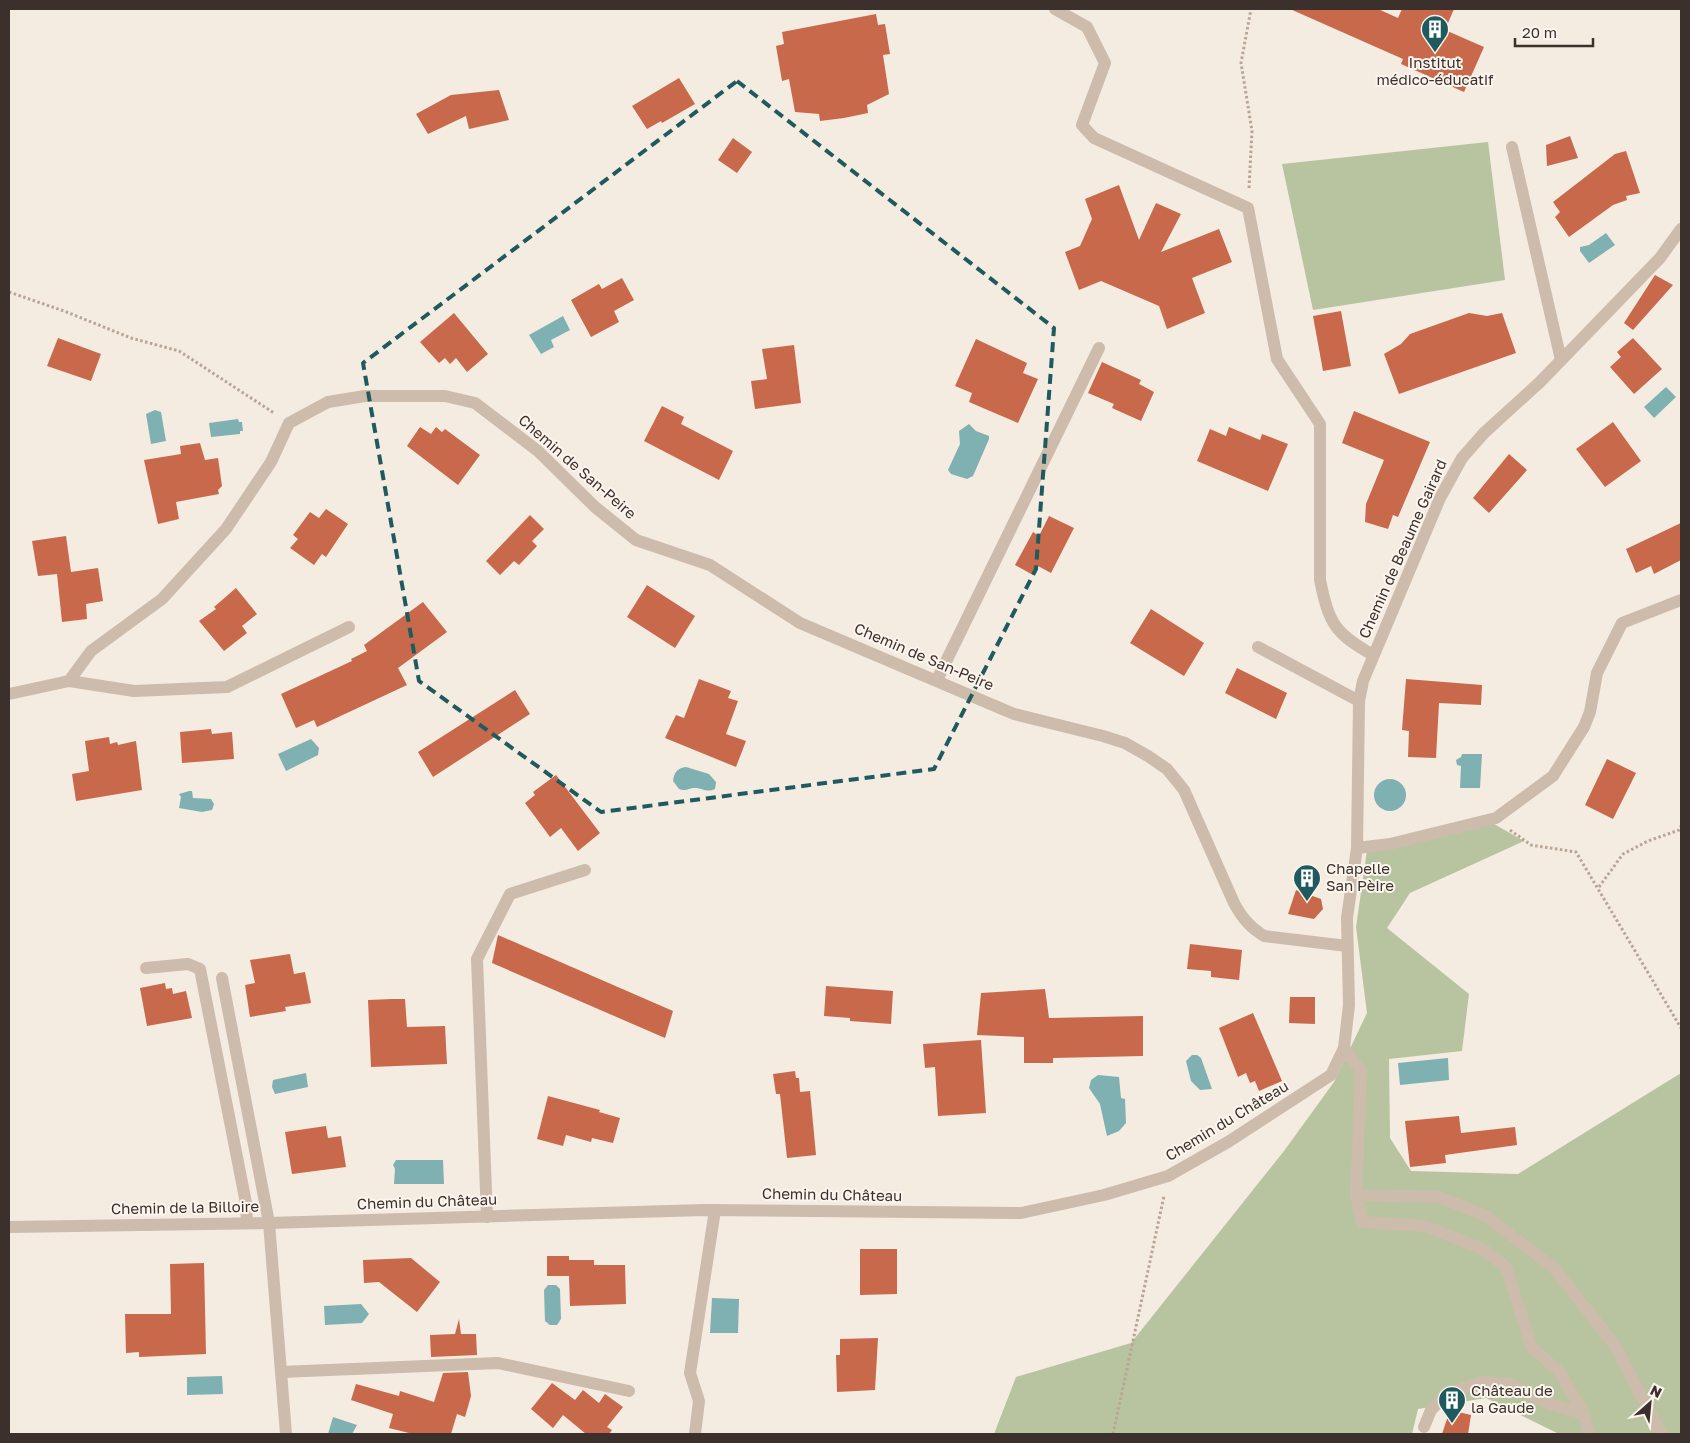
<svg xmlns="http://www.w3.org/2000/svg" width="1690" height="1443" font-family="'Golos Text',sans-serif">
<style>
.green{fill:#b8c4a0}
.water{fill:#7fb0b2}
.building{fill:#c8694b}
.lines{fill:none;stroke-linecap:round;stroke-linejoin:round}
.path{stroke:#b9a596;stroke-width:3;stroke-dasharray:2.5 2.5;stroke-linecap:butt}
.minor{stroke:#cdbbac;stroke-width:12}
.marked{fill:none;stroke:#1f5a5e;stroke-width:4;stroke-dasharray:10 6;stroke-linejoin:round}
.labels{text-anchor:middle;stroke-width:4;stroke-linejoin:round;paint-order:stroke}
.poi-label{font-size:15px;fill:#3b302b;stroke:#fbf5ee;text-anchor:start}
.street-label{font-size:15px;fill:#3b302b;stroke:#fbf5ee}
</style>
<rect width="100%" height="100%" fill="#f4ebe1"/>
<!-- green -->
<g class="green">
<polygon points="1488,142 1505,280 1313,310 1282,164"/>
<polygon points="1494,824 1524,841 1410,893 1387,928 1469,994 1462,1051 1389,1059 1390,1138 1411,1171 1518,1174 1681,1073 1681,1434 1559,1434 1486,1398 1418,1409 1412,1434 994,1434 1016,1377 1131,1343 1284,1151 1334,1082 1367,1013 1356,927 1367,850"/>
</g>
<!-- water -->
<g class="water">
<polygon points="1606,233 1615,245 1589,263 1580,251 1580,247 1589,245"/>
<polygon points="563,316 570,330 551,340 554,347 541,354 529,335"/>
<polygon points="1666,387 1676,397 1654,418 1644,407"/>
<polygon points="155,410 161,412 166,441 151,444 146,414"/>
<polygon points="238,419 239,422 242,422 243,431 240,431 240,434 211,437 209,423"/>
<polygon points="969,424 976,431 989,436 989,439 973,476 967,479 951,474 948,470 960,444 959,431"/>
<polygon points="311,739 319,748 318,755 286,771 278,754"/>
<polygon points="1462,754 1482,754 1480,788 1460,788 1461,766 1457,765 1456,760 1461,757"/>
<path d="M686,767L709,774L716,782L715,789C706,793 703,788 695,788C688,788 686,792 679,789L673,781C674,773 677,768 686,767Z"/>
<circle cx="1390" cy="795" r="16"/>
<polygon points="189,791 192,791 193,798 211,799 214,804 212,810 202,812 179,808 181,797 179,794"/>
<polygon points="1192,1055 1197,1055 1201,1058 1212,1089 1200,1090 1191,1081 1186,1061"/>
<polygon points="1448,1058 1449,1080 1400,1085 1398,1063"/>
<polygon points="306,1073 308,1087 275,1094 272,1087 273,1080"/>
<polygon points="1098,1075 1119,1077 1121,1098 1125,1099 1126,1123 1119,1131 1107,1136 1100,1104 1089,1088 1091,1080"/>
<polygon points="396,1160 443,1160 444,1184 394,1184 395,1169 393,1165"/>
<polygon points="548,1285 556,1285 560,1289 561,1319 557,1325 550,1325 545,1321 544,1290"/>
<polygon points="712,1298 739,1299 738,1333 710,1333"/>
<polygon points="361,1304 369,1314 362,1323 325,1325 324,1306"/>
<polygon points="222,1376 223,1394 187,1395 187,1377"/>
<polygon points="333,1417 357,1425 352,1434 328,1434"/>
</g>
<!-- building -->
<g class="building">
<polygon points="1290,9 1378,9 1398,18 1402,9 1454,9 1445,30 1484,47 1464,92 1401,64 1403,59"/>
<polygon points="876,14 878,25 885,24 890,54 883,55 889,94 867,105 868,113 844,118 820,121 819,114 795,112 789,79 782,81 776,46 784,44 782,32"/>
<polygon points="679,78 695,104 662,123 661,121 647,129 632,106"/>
<polygon points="499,90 509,120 469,129 466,116 428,134 416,114 451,95"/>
<polygon points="1570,136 1578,158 1547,166 1546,145"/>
<polygon points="733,138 752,152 737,173 718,160"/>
<polygon points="1626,151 1640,193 1626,196 1627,200 1613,205 1569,237 1555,217 1560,212 1553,202 1615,154"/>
<polygon points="1119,185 1139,240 1156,203 1181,214 1161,252 1219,229 1232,262 1192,278 1205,313 1167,329 1159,306 1101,281 1079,290 1065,252 1080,246 1092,219 1085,199"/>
<polygon points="1655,275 1673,285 1633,330 1624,323"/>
<polygon points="622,278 634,300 614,311 619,322 591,337 571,300 599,284 602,289"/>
<polygon points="1341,311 1351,366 1323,371 1313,316"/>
<polygon points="454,313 488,354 467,372 456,358 450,364 445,358 439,363 420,342"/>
<polygon points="1469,313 1487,316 1502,313 1516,353 1399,394 1384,354 1401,344 1410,334"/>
<polygon points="58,338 101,354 91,381 47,366"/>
<polygon points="1633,338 1662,369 1634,394 1610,367 1621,357 1617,352"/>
<polygon points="976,339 1027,363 1023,373 1038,379 1018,423 969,402 972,393 955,386"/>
<polygon points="794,345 801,403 755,409 751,381 767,379 762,349"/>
<polygon points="1102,362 1141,380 1139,384 1154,392 1141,421 1112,408 1114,404 1088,393"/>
<polygon points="662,406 684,417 681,424 733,451 719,480 644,441"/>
<polygon points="1354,411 1430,442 1398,517 1393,515 1388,529 1365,522 1366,504 1384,460 1342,443"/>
<polygon points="1613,422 1641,461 1605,487 1576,449"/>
<polygon points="420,427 431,434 436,427 442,432 445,429 480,455 458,485 407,446"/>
<polygon points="1229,427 1260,440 1262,434 1288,444 1268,491 1197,461 1210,429 1226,436"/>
<polygon points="200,443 205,460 218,458 222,486 218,490 219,494 176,502 179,519 158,524 144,460 181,454 180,446"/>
<polygon points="1509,454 1527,470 1489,513 1473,498"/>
<polygon points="326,509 348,524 326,557 322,554 314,565 290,548 298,539 293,535 310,512 319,518"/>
<polygon points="530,515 544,529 532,541 537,546 519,565 514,561 500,575 486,561"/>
<polygon points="1049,516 1074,528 1051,573 1038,566 1033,575 1015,565 1033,532 1039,536"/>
<polygon points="1681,523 1681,560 1654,574 1651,566 1636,573 1626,549"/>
<polygon points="66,536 71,572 98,568 103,601 86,604 87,619 62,622 57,574 38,576 32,541"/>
<polygon points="647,585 695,616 675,648 627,617"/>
<polygon points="236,588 257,614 242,626 247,633 224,651 199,621 216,609 214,607"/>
<polygon points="423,602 447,632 398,668 407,685 317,727 314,720 296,728 281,694 352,661 351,659 367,651 364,645"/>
<polygon points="1151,609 1204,643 1184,676 1130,643"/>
<polygon points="1237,668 1287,693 1276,719 1225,693"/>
<polygon points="699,679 731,691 728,698 738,701 726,734 746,741 736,767 665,738 676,715 684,718"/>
<polygon points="1406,679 1482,685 1481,705 1439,703 1436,758 1408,757 1409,731 1402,730"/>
<polygon points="515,690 530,714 433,777 418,752"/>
<polygon points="211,729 212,734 232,732 234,759 182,763 180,732"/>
<polygon points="109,737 110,744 117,742 118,745 136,741 142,790 76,801 72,774 89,771 85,741"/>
<polygon points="1607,759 1636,773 1613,819 1585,805"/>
<polygon points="556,775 600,833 578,851 561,828 550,837 525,803 535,795 533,792"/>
<polygon points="1296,890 1321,899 1323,909 1314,919 1288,914"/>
<polygon points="498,935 673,1011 665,1038 492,963"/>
<polygon points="1190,944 1242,950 1239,980 1211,977 1211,971 1187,969"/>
<polygon points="290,954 294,974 305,972 311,1003 285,1007 286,1011 250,1017 245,985 255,983 250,960"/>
<polygon points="165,983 166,989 172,988 173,994 186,991 192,1018 147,1026 140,988"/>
<polygon points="826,986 893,991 891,1024 850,1021 850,1018 824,1016"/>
<polygon points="1045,989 1049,1018 1143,1016 1143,1056 1053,1058 1053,1063 1024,1063 1024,1037 977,1035 981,993"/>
<polygon points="1290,997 1315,997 1315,1024 1289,1023"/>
<polygon points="392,999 405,999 407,1027 445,1026 447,1064 371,1067 368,1000"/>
<polygon points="1253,1013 1282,1081 1259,1091 1255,1081 1250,1083 1246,1073 1238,1077 1219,1028"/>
<polygon points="981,1040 986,1113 938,1116 935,1067 925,1068 923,1044"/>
<polygon points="795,1071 796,1078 799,1078 800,1092 810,1091 816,1155 787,1158 780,1094 776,1094 773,1074"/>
<polygon points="548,1096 600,1110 599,1112 620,1118 613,1143 592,1138 591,1142 566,1135 563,1146 537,1139"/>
<polygon points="1459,1116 1461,1133 1515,1127 1517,1145 1445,1155 1446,1163 1410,1167 1405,1121"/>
<polygon points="326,1126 328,1138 341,1136 346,1167 292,1174 285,1132"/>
<polygon points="860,1249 897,1249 897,1294 860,1295"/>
<polygon points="547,1256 569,1256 569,1260 594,1260 594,1265 625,1265 626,1304 570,1306 569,1276 547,1276"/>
<polygon points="411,1258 440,1282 417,1312 379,1282 364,1283 363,1260"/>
<polygon points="204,1263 206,1354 139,1357 139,1352 126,1353 125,1314 171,1314 170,1264"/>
<polygon points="459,1319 461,1334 476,1334 477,1355 431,1357 430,1335 455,1334"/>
<polygon points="878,1338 875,1390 837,1392 836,1355 840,1355 840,1339"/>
<polygon points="468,1372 471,1396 465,1417 457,1414 451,1434 413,1434 389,1428 393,1414 351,1400 356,1384 399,1396 400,1391 434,1402 443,1373"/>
<polygon points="552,1383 575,1400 583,1390 599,1403 605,1394 623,1407 607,1427 612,1430 609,1434 586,1434 563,1415 553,1428 531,1409"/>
<polygon points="1450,1410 1471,1415 1468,1434 1442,1434"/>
</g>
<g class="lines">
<!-- path -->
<g class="path">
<polyline points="1249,188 1252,131 1241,63 1251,9"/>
<polyline points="9,292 64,311 131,338 179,351 274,413"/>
<polyline points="1510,830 1531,845 1576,852 1681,1028"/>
<polyline points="1599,887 1623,854 1648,841 1679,830 1681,826"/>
<polyline points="1113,1434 1164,1196"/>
</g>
<!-- minor -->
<g class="minor">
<path d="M1055,9L1087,27L1105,63L1082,125L1094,138L1248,208L1277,359L1320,424V580C1329,623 1334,633 1373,655"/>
<polyline points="1512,147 1561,360"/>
<polyline points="1258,647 1359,701"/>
<polyline points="937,680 1099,348"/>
<path d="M69,681L91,651L162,599L226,529L271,462L289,423L328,402L365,396H445L475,403L538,451L595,507L636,540L710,565L800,623L1014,714L1103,736L1125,743L1148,756L1167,769L1184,790L1234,903C1242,918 1250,927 1264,936L1347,946"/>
<polyline points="9,694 69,681 134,691 227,687 349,627"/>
<polyline points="1357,848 1390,844 1496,818 1553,776 1584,727 1590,712 1597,673 1622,623 1681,600"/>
<polyline points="146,968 188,964 200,969 246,1203 247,1223"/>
<polyline points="222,978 269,1223 286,1434"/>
<polyline points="1344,1048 1361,1071 1356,1195 1439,1197 1486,1216 1554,1268 1616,1347 1661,1434"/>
<polyline points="1356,1195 1362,1222 1425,1226 1483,1249 1506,1267 1532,1348 1559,1371 1584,1414 1589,1434"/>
<polyline points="487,1217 477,959 510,894 585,870"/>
<polyline points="9,1227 269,1223 704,1210 1021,1213 1104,1195 1168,1176 1228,1142 1331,1075 1344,1048 1349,1005 1347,918 1357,848 1359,701 1363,681 1440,498 1462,458 1484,433 1540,382 1660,258 1681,229"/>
<polyline points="281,1372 498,1363 629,1391"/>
<polyline points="1424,1427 1431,1410 1447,1394 1481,1382 1510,1384 1550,1404 1584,1414"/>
<polyline points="695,1434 699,1401 690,1373 715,1210"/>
</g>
</g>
<!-- marked area -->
<path class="marked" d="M737,81L1054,328L1036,569L934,769L601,812L419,681L363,363Z"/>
<!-- icons -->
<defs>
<g id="building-pin" transform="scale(1.4375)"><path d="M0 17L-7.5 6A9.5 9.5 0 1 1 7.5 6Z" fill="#1f5a5e" stroke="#fbf5ee"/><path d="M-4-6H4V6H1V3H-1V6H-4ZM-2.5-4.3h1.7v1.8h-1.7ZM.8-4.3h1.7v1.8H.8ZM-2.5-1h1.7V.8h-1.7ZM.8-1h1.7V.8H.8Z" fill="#fff"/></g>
</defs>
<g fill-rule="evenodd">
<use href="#building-pin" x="1435" y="29"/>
<use href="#building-pin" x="1307" y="878"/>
<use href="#building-pin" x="1452" y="1400"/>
</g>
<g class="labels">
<!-- poi labels -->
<g class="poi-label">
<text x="1435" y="68" text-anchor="middle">Institut<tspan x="1435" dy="17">médico-éducatif</tspan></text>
<text x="1326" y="874">Chapelle<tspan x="1326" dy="17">San Pèire</tspan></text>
<text x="1471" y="1396">Château de<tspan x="1471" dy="17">la Gaude</tspan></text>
</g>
<!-- street labels -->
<g class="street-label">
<text transform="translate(577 467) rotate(41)" y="5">Chemin de San-Peire</text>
<text transform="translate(1403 549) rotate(-66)" y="5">Chemin de Beaume Gairard</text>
<text transform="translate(924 657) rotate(23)" y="5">Chemin de San-Peire</text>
<text transform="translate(1227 1121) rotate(-31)" y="5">Chemin du Château</text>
<text transform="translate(832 1195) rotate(1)" y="5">Chemin du Château</text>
<text transform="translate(427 1202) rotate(-2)" y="5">Chemin du Château</text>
<text transform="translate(185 1208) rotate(-1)" y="5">Chemin de la Billoire</text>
</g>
</g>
<!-- border -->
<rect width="1690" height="1443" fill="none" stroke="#3b302b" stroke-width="20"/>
<!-- north arrow -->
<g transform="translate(1650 1403) rotate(27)" stroke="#fbf5ee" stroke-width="4" paint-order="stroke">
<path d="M0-4L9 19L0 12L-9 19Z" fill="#3b302b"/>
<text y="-8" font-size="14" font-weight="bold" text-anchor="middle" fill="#3b302b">N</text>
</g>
<!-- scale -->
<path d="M1515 38v8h78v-8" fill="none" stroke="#3b302b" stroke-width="2.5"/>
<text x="1522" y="38" font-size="15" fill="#3b302b" stroke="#fbf5ee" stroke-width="4" paint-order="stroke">20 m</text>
</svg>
